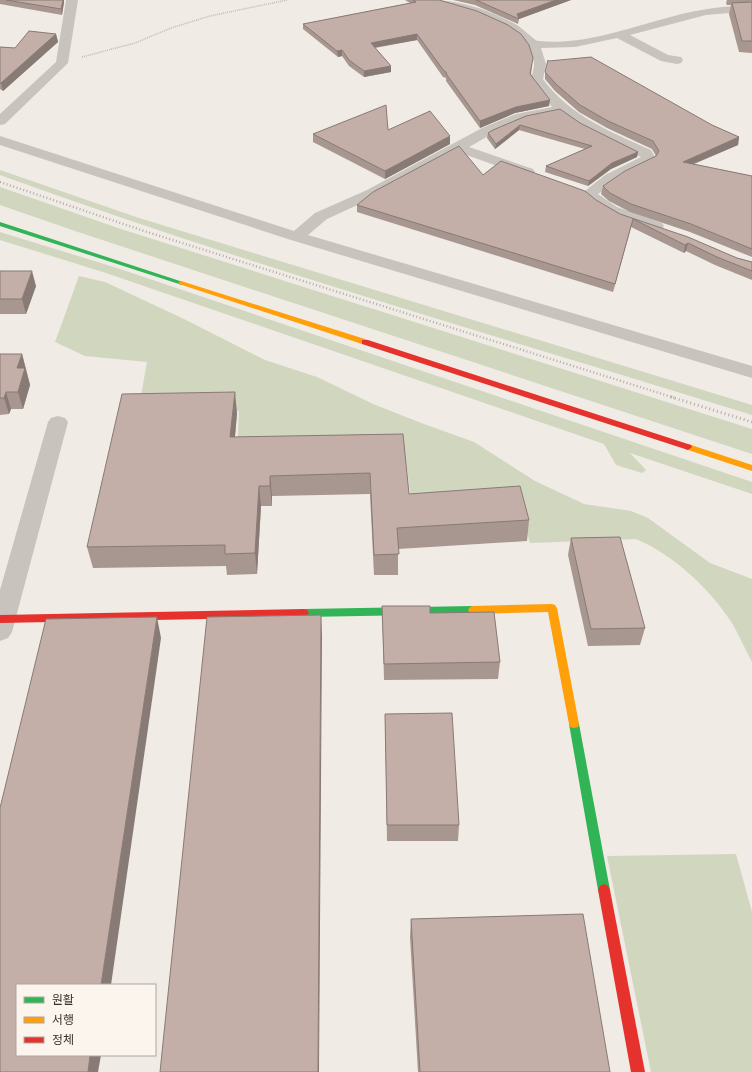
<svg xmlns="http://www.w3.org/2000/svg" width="752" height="1072" font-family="Helvetica,'Noto Sans KR',sans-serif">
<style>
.green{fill:#d1d6bf}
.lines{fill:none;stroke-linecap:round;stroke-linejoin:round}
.path{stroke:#c2bbb6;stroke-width:1.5;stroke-dasharray:1 1;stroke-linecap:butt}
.street{fill:#c9c3be;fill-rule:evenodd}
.fast{fill:#30b455;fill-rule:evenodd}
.slow{fill:#ff9f0a;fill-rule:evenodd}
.jam{fill:#e5322d;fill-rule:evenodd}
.rail-far1{stroke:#b1aca8;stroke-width:2.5;stroke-dasharray:1 2.5;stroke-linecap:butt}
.rail{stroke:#b1aca8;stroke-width:3;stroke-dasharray:1 3;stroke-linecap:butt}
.wall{fill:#a89690}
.shaded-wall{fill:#887a75}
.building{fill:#c3afa7;stroke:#887a75}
</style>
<rect width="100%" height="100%" fill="#f0ebe5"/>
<!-- green -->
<g class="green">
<path d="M0,170L139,218L752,405V415C501,337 247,265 0,175Z"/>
<polygon points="0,187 121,229 752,429 752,454 78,232 0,205"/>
<polygon points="0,232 117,268 752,482 752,494 630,453 646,470 642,473 616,465 604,444 106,273 0,240"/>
<path d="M79,276L105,282L184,319L265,360L317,377L373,404L424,424L474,442L535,481L584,504L631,511L648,518L710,563L752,579V662C745,649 739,635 732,623C709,588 674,555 636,539L530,543L519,506L417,545L405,453L237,455L239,411L138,412L147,362L85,356L55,342Z"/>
<polygon points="736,854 752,912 752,1072 651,1072 607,856"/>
</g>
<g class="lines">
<!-- path -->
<polyline class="path" points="82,57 135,43 171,28 210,16 287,0"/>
<!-- street -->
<g class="street">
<polygon points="66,0 78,0 68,63 5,124 0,125 0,114 56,62"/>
<path d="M430,0C460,0 490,10 517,25C522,28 534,40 538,41C583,46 631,27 674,16C700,9 725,6 752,5V11L706,15L630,35L668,55L681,57L683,60L681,63L677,64L661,61L617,38L575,47L541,48L546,64L543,79C570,116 611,132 651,150L656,159L654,162L623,177L598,194L617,207L662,223L664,226L662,229L656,231C630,224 598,217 582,194L585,191L605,175L641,157L580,127L560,113L525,120L492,134L469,147L533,169L535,172L533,175H523L458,152L377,196L327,219L308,235L752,366V378L291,240L0,145V136L294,231L315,213L367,190L482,128L516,114L552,107L531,79C532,74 534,69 534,64C531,24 463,11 432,2Z"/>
<polygon points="58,416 65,418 68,422 12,632 8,638 0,641 0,590 48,422 51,418"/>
</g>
<!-- fast -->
<g class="fast">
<polygon points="0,222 183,282 184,283 181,285 179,284 0,226"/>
<polygon points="473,606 476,607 478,610 476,613 473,614 304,617 301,616 299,613 301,610 304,609"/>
<polygon points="574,720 578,721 579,724 610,890 608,894 604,896 600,894 598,890 569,724 570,721"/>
</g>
<!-- slow -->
<g class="slow">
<polygon points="181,281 368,340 369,342 365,344 362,344 179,284 178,283"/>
<polygon points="688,444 752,465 752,471 685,449 684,447 685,445"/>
<polygon points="552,604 555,605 557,608 579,724 578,727 574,728 570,727 569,724 548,612 473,614 470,613 468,610 470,607 473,606"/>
</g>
<!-- jam -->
<g class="jam">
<polygon points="362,340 368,340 691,445 692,447 688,450 685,449 362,344"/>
<polygon points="304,609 307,610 309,613 307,616 304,617 0,623 0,615"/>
<polygon points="604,884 608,886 610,890 645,1072 631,1072 598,890 600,886"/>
</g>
<!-- rail-far1 -->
<polyline class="rail-far1" points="0,182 144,231 675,398"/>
<!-- rail -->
<polyline class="rail" points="671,397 752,422"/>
</g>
<!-- wall -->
<g class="wall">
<polygon points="0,0 64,0 64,2 62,15 0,4"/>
<polygon points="405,0 439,0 532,64 531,74 549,106 515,113 480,128 446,81 446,78 443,77 417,40 375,48 391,66 391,72 364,77 349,66 342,56 338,57 303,29 303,24 410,3"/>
<polygon points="447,0 571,0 519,19 518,24 475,5 453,0"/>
<polygon points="727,0 752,0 752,53 739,52 729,14 731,5 727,5 726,3"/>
<polygon points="56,34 58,42 3,91 0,89 0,47 15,48"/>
<polygon points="549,61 712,125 739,137 738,145 694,164 752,176 752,257 690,232 630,212 609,201 601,194 603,186 656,156 652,149 607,128 579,112 555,91 545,79 545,72"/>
<polygon points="526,116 580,123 638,152 637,157 611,169 588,186 545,172 546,166 585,149 519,130 495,149 487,138 488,133"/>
<polygon points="388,130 450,144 385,179 313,142 313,134"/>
<polygon points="483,175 596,200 620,214 737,258 752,262 752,280 715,265 686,251 684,253 631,227 613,292 357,212 357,205"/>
<polygon points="0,271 36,286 26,314 0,314"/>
<polygon points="0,354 22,354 30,385 23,409 11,409 9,414 0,415"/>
<polygon points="237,413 235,437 403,434 409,494 529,520 527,541 398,549 398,575 374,575 370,494 272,496 272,506 261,506 257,574 227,575 226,566 93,568 87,547"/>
<polygon points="571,538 645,628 640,645 588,646 568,555"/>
<polygon points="382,606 430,613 500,662 498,679 384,680"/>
<polygon points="385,714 459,825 458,841 387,841"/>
<polygon points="411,919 610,1072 418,1072 410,937"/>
</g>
<!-- shaded-wall -->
<g class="shaded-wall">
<polygon points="63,0 64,0 64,2 62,15 61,9"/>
<polygon points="556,0 571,0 519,19 517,14"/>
<polygon points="56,34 58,42 3,91 1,83"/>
<polygon points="417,34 417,40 371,48 371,43"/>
<polygon points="342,50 342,56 338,57 337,51"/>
<polygon points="391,66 391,72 364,77 364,71"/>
<polygon points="550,100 549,106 515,113 480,128 480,121 516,107"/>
<polygon points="520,125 519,130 495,149 496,144"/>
<polygon points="450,136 450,144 385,179 385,171"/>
<polygon points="739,137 738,145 681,169 683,162"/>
<polygon points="638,152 637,157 611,169 588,186 589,181 612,163"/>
<polygon points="633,219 631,227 613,292 615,284"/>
<polygon points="688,243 686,251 684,253 685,245"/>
<polygon points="32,271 36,286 26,314 22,299"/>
<polygon points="22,354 30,385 23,409 18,392 17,368"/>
<polygon points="6,392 11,409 9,414 4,398"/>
<polygon points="235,392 237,413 233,458 230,437"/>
<polygon points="270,476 272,496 272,506 270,486"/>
<polygon points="259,486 261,506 257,574 255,553"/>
<polygon points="321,615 322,636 319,1072 318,1072"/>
<polygon points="157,617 161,638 111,985 101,985"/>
<polygon points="90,1055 101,1055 98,1072 88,1072"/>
</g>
<!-- building -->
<g class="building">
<polygon points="6,0 63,0 61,9"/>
<polygon points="413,0 439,0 477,11 508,25 521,34 529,45 533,58 530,74 550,100 516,107 480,121 447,75 446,72 444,71 417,34 371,43 391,66 364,71 349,60 342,50 337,51 303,24 416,2"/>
<polygon points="476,0 556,0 517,14 519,19"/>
<polygon points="752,2 752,41 742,41 732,3"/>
<polygon points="29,31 56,34 1,83 0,83 0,47 15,48"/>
<polygon points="591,57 712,125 739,137 683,162 752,176 752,249 691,224 631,204 610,193 603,186 625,171 656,156 659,151 653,141 608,121 580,105 556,84 545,72 548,60 549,61"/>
<polygon points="386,105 388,130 430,111 450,136 385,171 313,134"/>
<polygon points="560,109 580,123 638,152 612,163 589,181 546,166 592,146 520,125 496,144 488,133 493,130 526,116"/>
<polygon points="459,146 483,175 501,161 585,191 596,200 620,214 688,237 737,258 752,262 752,271 717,257 688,243 685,245 633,219 615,284 357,205 373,192"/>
<polygon points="0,271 32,271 22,299 0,299"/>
<polygon points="0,354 22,354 17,368 25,368 18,392 6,392 4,398 0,398"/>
<polygon points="235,392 230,437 403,434 409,494 520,486 529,520 397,528 399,554 374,555 370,473 270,476 270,486 259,486 255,553 225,554 225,545 87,547 122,394"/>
<polygon points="620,537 645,628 591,629 571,538"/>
<polygon points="382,606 430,606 430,613 494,612 500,662 384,664"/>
<polygon points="321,615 318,1072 160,1072 207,617"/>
<polygon points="157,617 101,985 17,985 17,1055 90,1055 88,1072 0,1072 0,808 46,619"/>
<polygon points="452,713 459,825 387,825 385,714"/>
<polygon points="583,914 610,1072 420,1072 411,919"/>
</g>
<!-- legend -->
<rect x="16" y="984" width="140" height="72" fill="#fbf5ee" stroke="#aea6a0"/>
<rect x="24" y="997" width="20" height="6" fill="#30b455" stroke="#aea6a0"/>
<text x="52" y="1004" font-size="12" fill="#3b302b">원활</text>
<rect x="24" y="1017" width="20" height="6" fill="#ff9f0a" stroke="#aea6a0"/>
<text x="52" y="1024" font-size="12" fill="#3b302b">서행</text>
<rect x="24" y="1037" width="20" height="6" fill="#e5322d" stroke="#aea6a0"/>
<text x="52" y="1044" font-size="12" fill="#3b302b">정체</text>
</svg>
